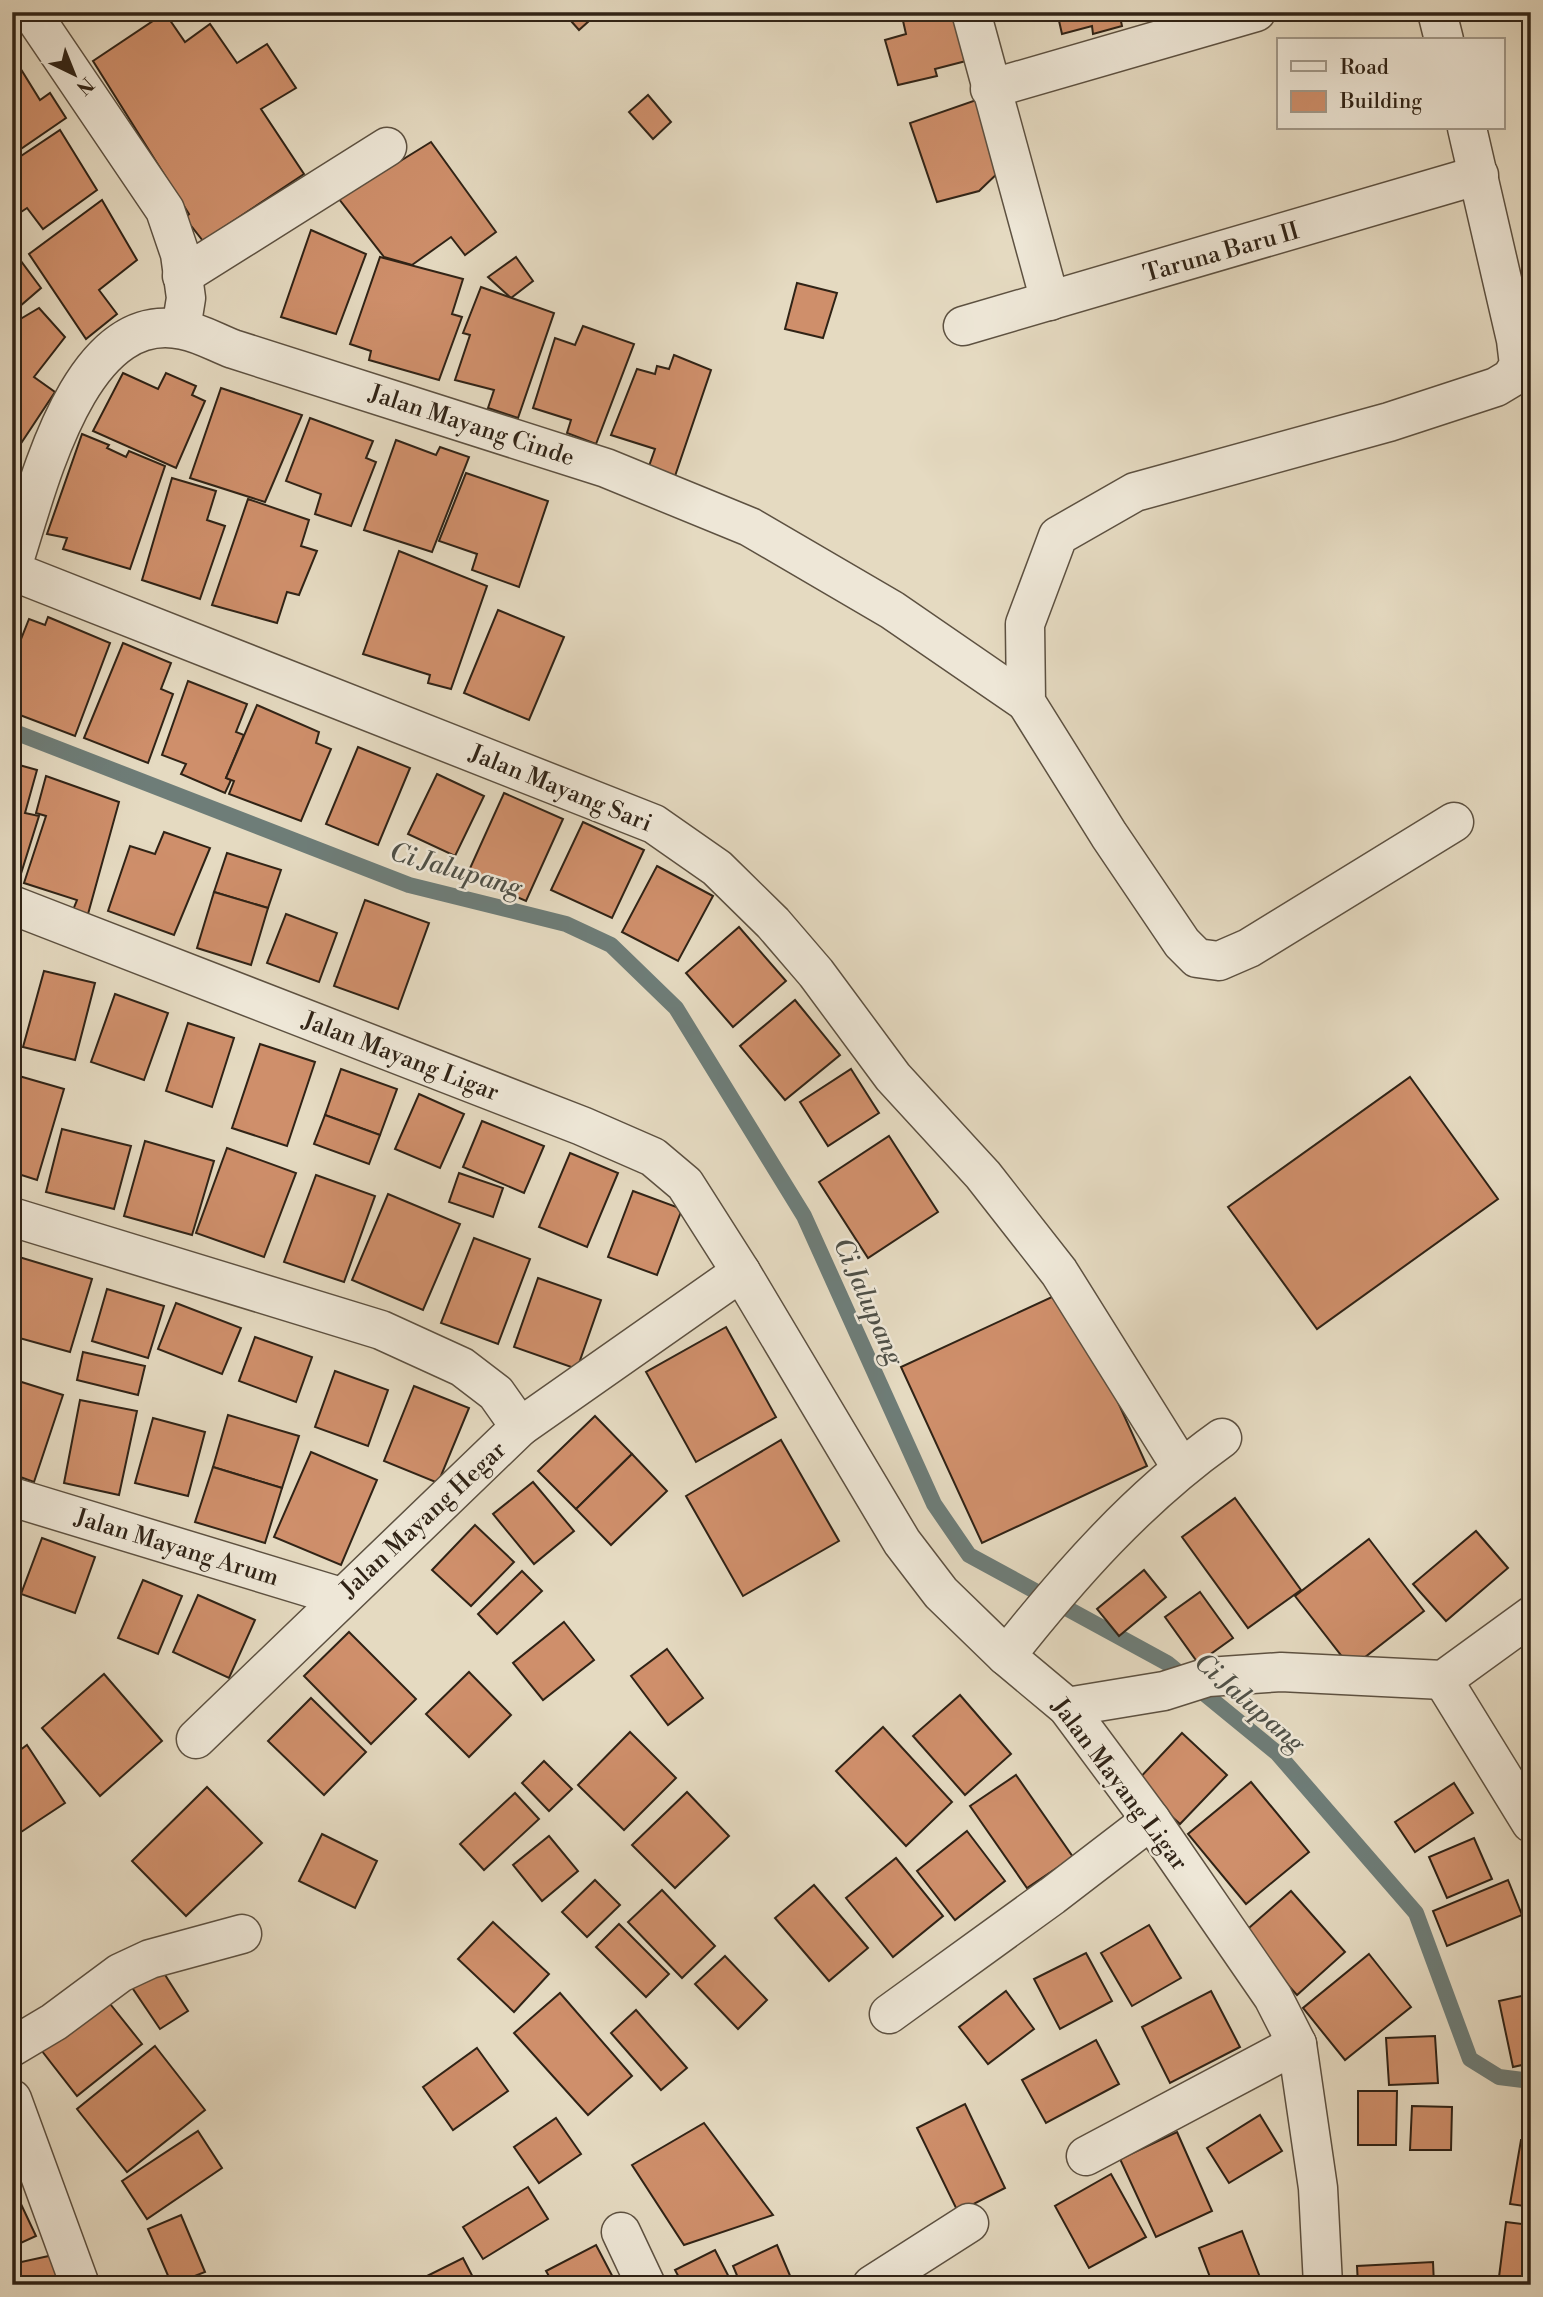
<svg xmlns="http://www.w3.org/2000/svg" width="1543" height="2297" font-family="'Libre Bodoni',serif">
<style>
.lines{fill:none;stroke-linecap:round;stroke-linejoin:round}
.stream{stroke:#6e7d78;stroke-width:16}
.building{fill:#cf8f6b;stroke:#302316;stroke-width:2}
.minor-casing{stroke:#5d5141;stroke-width:41}
.minor{stroke:#eee7d7;stroke-width:38}
.labels{text-anchor:middle;stroke-width:5;stroke-linejoin:round;paint-order:stroke}
.street-label{font-size:24px;fill:#302316;stroke:#eee7d7}
.water-label{font-size:26px;font-style:italic;fill:#4f5047;stroke:#eee7d7}
</style>
<rect width="100%" height="100%" fill="#e5dac1"/>
<filter id="stains"><feTurbulence type="fractalNoise" baseFrequency=".00286" numOctaves="4"/><feColorMatrix values="0 0 0 0 .2 0 0 0 0 .09 0 0 0 0 .02 0 0 0 .5 -.17"/></filter>
<radialGradient id="worn" r=".72"><stop offset=".6" stop-color="#630" stop-opacity="0"/><stop offset="1" stop-color="#630" stop-opacity=".3"/></radialGradient>
<g class="lines">
<!-- stream -->
<polyline class="stream" points="12,731 409,885 566,924 611,945 676,1008 804,1216 934,1504 969,1555 1167,1663 1277,1753 1416,1913 1470,2059 1499,2077 1531,2081"/>
</g>
<!-- building -->
<g class="building">
<polygon points="563,12 599,12 579,30"/>
<polygon points="901,12 954,12 966,61 935,69 937,76 898,85 885,40 906,34"/>
<polygon points="1057,12 1119,12 1122,26 1093,34 1092,26 1062,34"/>
<polygon points="165,13 185,42 210,24 237,63 267,44 296,88 261,109 304,174 203,241 185,218 189,214 93,61"/>
<polygon points="14,58 40,100 50,93 66,118 12,155"/>
<polygon points="648,95 671,122 653,139 629,112"/>
<polygon points="982,98 1002,169 979,191 937,202 910,123"/>
<polygon points="60,130 97,190 43,229 27,208 12,218 12,162"/>
<polygon points="431,142 496,232 465,255 451,237 412,265 384,257 339,199"/>
<polygon points="102,200 137,260 99,290 117,314 86,339 29,254"/>
<polygon points="311,230 366,254 336,334 281,317"/>
<polygon points="12,249 41,288 12,313"/>
<polygon points="380,257 463,279 452,314 462,317 439,380 369,360 371,351 350,344"/>
<polygon points="516,257 533,281 511,298 488,277"/>
<polygon points="797,283 837,293 823,338 785,329"/>
<polygon points="481,287 554,313 518,418 488,408 494,390 455,380 470,335 463,333"/>
<polygon points="39,308 65,337 34,377 55,392 12,457 12,324"/>
<polygon points="583,326 634,344 596,444 567,433 571,420 533,408 555,338 575,345"/>
<polygon points="674,355 711,370 674,479 648,469 655,449 611,435 637,369 655,374 657,366 669,369"/>
<polygon points="123,373 158,389 166,373 196,386 192,395 205,401 176,468 93,431"/>
<polygon points="221,388 302,415 265,502 190,478"/>
<polygon points="310,418 373,441 366,458 376,462 351,526 315,514 321,494 286,481"/>
<polygon points="82,434 109,445 107,448 126,457 129,451 165,466 130,569 63,549 67,538 47,534"/>
<polygon points="396,440 436,455 440,447 469,457 432,552 364,530"/>
<polygon points="466,473 548,501 519,587 472,570 477,554 439,541"/>
<polygon points="172,478 216,491 207,520 225,526 200,599 142,580"/>
<polygon points="248,499 309,520 301,546 317,551 299,595 287,592 277,623 212,605"/>
<polygon points="399,551 487,586 451,689 428,683 430,675 363,654"/>
<polygon points="498,610 564,637 529,720 464,693"/>
<polygon points="48,617 110,643 75,736 12,712 12,696 18,684 12,681 12,662 29,619 45,625"/>
<polygon points="123,643 171,663 161,689 173,694 148,763 84,738"/>
<polygon points="188,681 247,704 236,732 244,735 226,778 231,780 225,793 181,774 186,764 162,755"/>
<polygon points="257,705 319,732 316,743 331,749 301,821 229,794 234,781 226,778"/>
<polygon points="358,747 410,768 378,845 326,824"/>
<polygon points="12,763 37,770 25,813 39,816 19,880 12,878"/>
<polygon points="437,774 484,796 455,856 408,834"/>
<polygon points="46,776 119,802 88,914 73,910 77,900 24,883 46,816 36,813"/>
<polygon points="504,793 563,819 526,901 467,875"/>
<polygon points="583,822 644,850 612,918 551,890"/>
<polygon points="164,832 210,848 174,935 108,911 130,846 155,854"/>
<polygon points="227,853 281,870 268,908 214,892"/>
<polygon points="657,866 713,896 678,961 622,932"/>
<polygon points="214,892 268,908 251,965 197,948"/>
<polygon points="365,900 429,923 398,1009 334,986"/>
<polygon points="286,914 337,933 319,982 267,963"/>
<polygon points="739,927 786,981 733,1027 686,973"/>
<polygon points="12,944 18,946 12,968"/>
<polygon points="44,971 95,983 75,1060 23,1047"/>
<polygon points="115,994 168,1013 144,1080 91,1062"/>
<polygon points="795,1000 840,1055 785,1100 740,1046"/>
<polygon points="188,1023 234,1038 212,1107 166,1091"/>
<polygon points="260,1044 315,1062 287,1146 232,1128"/>
<polygon points="341,1069 397,1089 380,1135 325,1115"/>
<polygon points="851,1069 879,1113 828,1146 800,1102"/>
<polygon points="12,1074 64,1089 37,1180 12,1172"/>
<polygon points="1410,1077 1498,1199 1317,1329 1228,1207"/>
<polygon points="419,1094 464,1114 440,1168 395,1149"/>
<polygon points="325,1115 380,1135 369,1164 314,1144"/>
<polygon points="482,1121 544,1146 524,1193 463,1167"/>
<polygon points="62,1129 131,1146 114,1209 46,1192"/>
<polygon points="889,1136 938,1212 868,1258 819,1182"/>
<polygon points="145,1141 214,1161 192,1235 124,1216"/>
<polygon points="227,1148 296,1173 264,1257 196,1233"/>
<polygon points="570,1153 618,1173 587,1247 539,1227"/>
<polygon points="459,1173 503,1188 493,1217 449,1202"/>
<polygon points="316,1175 375,1196 344,1282 284,1262"/>
<polygon points="633,1191 682,1209 657,1275 608,1257"/>
<polygon points="388,1194 460,1224 423,1310 352,1280"/>
<polygon points="474,1238 530,1259 498,1344 441,1323"/>
<polygon points="12,1255 19,1257 12,1281"/>
<polygon points="19,1257 92,1279 70,1352 12,1336 12,1281"/>
<polygon points="538,1278 601,1300 577,1369 514,1347"/>
<polygon points="107,1289 164,1306 148,1358 92,1341"/>
<polygon points="1067,1290 1147,1466 982,1543 901,1367"/>
<polygon points="176,1303 241,1328 222,1374 158,1349"/>
<polygon points="726,1327 776,1417 696,1462 646,1372"/>
<polygon points="255,1337 312,1357 296,1402 239,1381"/>
<polygon points="83,1352 145,1366 138,1395 77,1380"/>
<polygon points="335,1371 388,1390 368,1446 315,1427"/>
<polygon points="12,1379 63,1395 34,1482 12,1474"/>
<polygon points="414,1386 469,1408 438,1483 384,1461"/>
<polygon points="80,1400 137,1411 119,1495 64,1483"/>
<polygon points="228,1415 299,1436 282,1488 213,1467"/>
<polygon points="595,1416 632,1454 576,1509 538,1471"/>
<polygon points="153,1418 205,1432 188,1496 135,1483"/>
<polygon points="781,1440 839,1541 743,1596 686,1496"/>
<polygon points="311,1452 377,1480 341,1565 274,1537"/>
<polygon points="632,1454 667,1491 611,1545 576,1509"/>
<polygon points="213,1467 282,1488 265,1543 195,1522"/>
<polygon points="533,1482 574,1531 534,1564 493,1514"/>
<polygon points="1235,1498 1301,1590 1248,1628 1182,1537"/>
<polygon points="475,1525 514,1562 471,1606 432,1570"/>
<polygon points="12,1528 19,1530 12,1551"/>
<polygon points="1476,1531 1508,1568 1446,1621 1413,1584"/>
<polygon points="42,1538 95,1557 75,1613 21,1594"/>
<polygon points="1369,1539 1424,1611 1351,1668 1295,1596"/>
<polygon points="1144,1570 1166,1597 1119,1636 1097,1609"/>
<polygon points="522,1571 542,1591 497,1634 478,1614"/>
<polygon points="143,1580 182,1596 158,1654 118,1638"/>
<polygon points="1200,1592 1233,1638 1198,1663 1165,1617"/>
<polygon points="198,1595 255,1620 229,1678 173,1652"/>
<polygon points="564,1622 594,1660 543,1700 513,1663"/>
<polygon points="349,1632 416,1699 371,1744 304,1676"/>
<polygon points="667,1649 703,1698 668,1725 631,1676"/>
<polygon points="469,1672 511,1715 469,1757 426,1714"/>
<polygon points="104,1674 162,1741 100,1796 42,1728"/>
<polygon points="960,1695 1011,1754 965,1795 913,1736"/>
<polygon points="311,1698 366,1752 324,1795 268,1741"/>
<polygon points="883,1727 952,1802 906,1846 836,1771"/>
<polygon points="630,1732 676,1778 624,1830 578,1785"/>
<polygon points="1182,1733 1227,1775 1180,1824 1135,1783"/>
<polygon points="27,1745 65,1803 12,1838 12,1756"/>
<polygon points="544,1761 572,1789 549,1811 522,1783"/>
<polygon points="1016,1775 1073,1857 1027,1888 970,1806"/>
<polygon points="1251,1782 1309,1852 1246,1904 1188,1834"/>
<polygon points="1454,1783 1473,1813 1415,1852 1395,1822"/>
<polygon points="207,1787 262,1843 186,1916 132,1861"/>
<polygon points="687,1792 729,1836 675,1888 632,1845"/>
<polygon points="515,1793 539,1819 484,1870 460,1844"/>
<polygon points="967,1831 1005,1881 955,1920 917,1871"/>
<polygon points="322,1834 377,1861 355,1908 299,1881"/>
<polygon points="549,1836 578,1871 542,1901 513,1865"/>
<polygon points="1474,1838 1492,1879 1447,1898 1429,1857"/>
<polygon points="896,1858 943,1916 893,1957 846,1898"/>
<polygon points="595,1880 620,1905 587,1937 562,1912"/>
<polygon points="1508,1880 1522,1915 1447,1946 1433,1911"/>
<polygon points="814,1885 868,1948 829,1981 775,1918"/>
<polygon points="662,1890 715,1946 682,1978 628,1922"/>
<polygon points="1291,1891 1345,1952 1297,1995 1242,1934"/>
<polygon points="493,1922 549,1974 514,2012 458,1959"/>
<polygon points="619,1924 669,1974 646,1997 596,1947"/>
<polygon points="1149,1925 1181,1978 1132,2006 1101,1953"/>
<polygon points="1086,1953 1112,2001 1060,2029 1034,1979"/>
<polygon points="1369,1954 1411,2007 1345,2060 1303,2008"/>
<polygon points="725,1956 767,2000 738,2029 695,1984"/>
<polygon points="160,1967 188,2011 160,2029 131,1986"/>
<polygon points="1006,1991 1034,2029 988,2064 959,2027"/>
<polygon points="1211,1991 1240,2047 1170,2083 1142,2027"/>
<polygon points="560,1993 632,2076 588,2115 514,2033"/>
<polygon points="1531,1994 1531,2063 1513,2067 1499,2001"/>
<polygon points="103,1995 142,2044 77,2096 38,2046"/>
<polygon points="636,2010 687,2068 661,2090 611,2033"/>
<polygon points="1435,2036 1438,2083 1389,2085 1386,2038"/>
<polygon points="1096,2040 1119,2084 1046,2123 1022,2080"/>
<polygon points="155,2046 205,2110 127,2172 77,2109"/>
<polygon points="477,2048 508,2091 453,2130 423,2087"/>
<polygon points="1358,2091 1397,2091 1396,2145 1358,2145"/>
<polygon points="965,2104 1005,2188 958,2212 917,2128"/>
<polygon points="1412,2106 1452,2107 1451,2150 1410,2150"/>
<polygon points="1260,2115 1282,2151 1229,2183 1207,2148"/>
<polygon points="556,2118 581,2154 539,2183 514,2147"/>
<polygon points="704,2123 773,2215 684,2245 632,2165"/>
<polygon points="198,2131 222,2168 147,2219 122,2181"/>
<polygon points="1177,2132 1212,2211 1156,2237 1120,2159"/>
<polygon points="1521,2140 1531,2141 1531,2207 1510,2204"/>
<polygon points="1111,2174 1146,2237 1089,2268 1055,2206"/>
<polygon points="12,2185 36,2236 12,2247"/>
<polygon points="528,2187 548,2219 483,2259 463,2227"/>
<polygon points="181,2215 205,2272 172,2285 148,2229"/>
<polygon points="1506,2222 1531,2225 1531,2281 1499,2277"/>
<polygon points="1242,2231 1261,2280 1249,2285 1213,2285 1199,2248"/>
<polygon points="596,2245 617,2285 554,2285 546,2271"/>
<polygon points="777,2245 794,2285 741,2285 733,2266"/>
<polygon points="715,2250 733,2285 683,2285 675,2270"/>
<polygon points="67,2252 74,2285 15,2285 12,2264"/>
<polygon points="463,2258 477,2285 427,2285 423,2278"/>
<polygon points="1433,2262 1434,2285 1358,2285 1357,2266"/>
</g>
<g class="lines">
<!-- minor casing -->
<g class="minor-casing">
<g id="minor">
<polyline points="31,12 165,210 180,254 186,298 181,329"/>
<polyline points="971,12 1050,301"/>
<polyline points="1437,12 1444,40"/>
<polyline points="990,89 1256,12"/>
<polyline points="182,276 387,147"/>
<polyline points="963,326 1479,175"/>
<path d="M12,567C36,496 77,306 183,330C200,333 217,343 233,349L606,468L750,527L892,610L1026,702"/>
<polyline points="12,571 654,824 717,868 773,923 816,973 893,1077 983,1175 1059,1272 1181,1467"/>
<polyline points="1454,822 1249,948 1219,961 1197,958 1182,943 1109,835 1026,702 1025,624 1058,536 1135,492 1389,422 1496,387 1511,378 1519,365 1516,340 1467,128"/>
<polyline points="12,905 582,1126 653,1157 685,1184 741,1272 520,1427"/>
<polyline points="12,1217 381,1330 462,1367 496,1393 520,1427 196,1739"/>
<polyline points="741,1272 902,1542 941,1593 1006,1656 1067,1707 1151,1820 1273,1997 1297,2044 1318,2188 1323,2285"/>
<polyline points="12,1497 341,1597"/>
<path d="M1006,1656C1070,1575 1138,1498 1222,1438"/>
<polyline points="1443,1680 1531,1823"/>
<polyline points="1067,1707 1164,1691 1208,1677 1281,1672 1443,1680 1531,1616"/>
<polyline points="889,2014 1052,1896 1151,1820"/>
<polyline points="12,2047 54,2022 120,1973 150,1959 242,1934"/>
<polyline points="12,2099 80,2285"/>
<polyline points="1086,2156 1297,2044"/>
<polyline points="621,2232 646,2285"/>
<polyline points="872,2285 969,2223"/>
</g>
</g>
<!-- minor -->
<use href="#minor" class="minor"/>
</g>
<g class="labels">
<!-- street labels -->
<g class="street-label">
<text transform="translate(1221 252) rotate(-16)" y="8">Taruna Baru II</text>
<text transform="translate(472 425) rotate(18)" y="8">Jalan Mayang Cinde</text>
<text transform="translate(561 788) rotate(22)" y="8">Jalan Mayang Sari</text>
<text transform="translate(401 1056) rotate(21)" y="8">Jalan Mayang Ligar</text>
<text transform="translate(423 1519) rotate(-43)" y="8">Jalan Mayang Hegar</text>
<text transform="translate(177 1547) rotate(17)" y="8">Jalan Mayang Arum</text>
<text transform="translate(1120 1784) rotate(53)" y="8">Jalan Mayang Ligar</text>
</g>
<!-- water labels -->
<g class="water-label">
<text transform="translate(456 869) rotate(16)" y="9">Ci Jalupang</text>
<text transform="translate(869 1301) rotate(66)" y="9">Ci Jalupang</text>
<text transform="translate(1250 1702) rotate(41)" y="9">Ci Jalupang</text>
</g>
</g>
<!-- margin -->
<rect width="1543" height="2297" fill="none" stroke="#e5dac1" stroke-width="42"/>
<rect x="14" y="14" width="1515" height="2269" fill="none" stroke="#302316" stroke-width="3.5"/>
<rect x="21" y="21" width="1501" height="2255" fill="none" stroke="#302316" stroke-width="2"/>
<!-- legend -->
<rect x="1277" y="38" width="228" height="91" fill="#eee7d7" stroke="#a2998a" stroke-width="2"/>
<rect x="1291" y="61" width="35" height="10" fill="#eee7d7" stroke="#a2998a" stroke-width="2"/>
<text x="1340" y="74" font-size="21" fill="#302316">Road</text>
<rect x="1291" y="91" width="35" height="21" fill="#cf8f6b" stroke="#a2998a" stroke-width="2"/>
<text x="1340" y="108" font-size="21" fill="#302316">Building</text>
<!-- north arrow -->
<g transform="translate(74 74) rotate(137)" stroke="#eee7d7" stroke-width="5" paint-order="stroke">
<path d="M0-5L12 26L0 18L-12 26Z" fill="#302316"/>
<text y="-10" font-size="19" font-weight="bold" text-anchor="middle" fill="#302316">N</text>
</g>
<rect width="100%" height="100%" filter="url(#stains)"/>
<rect width="100%" height="100%" fill="url(#worn)"/>
</svg>
